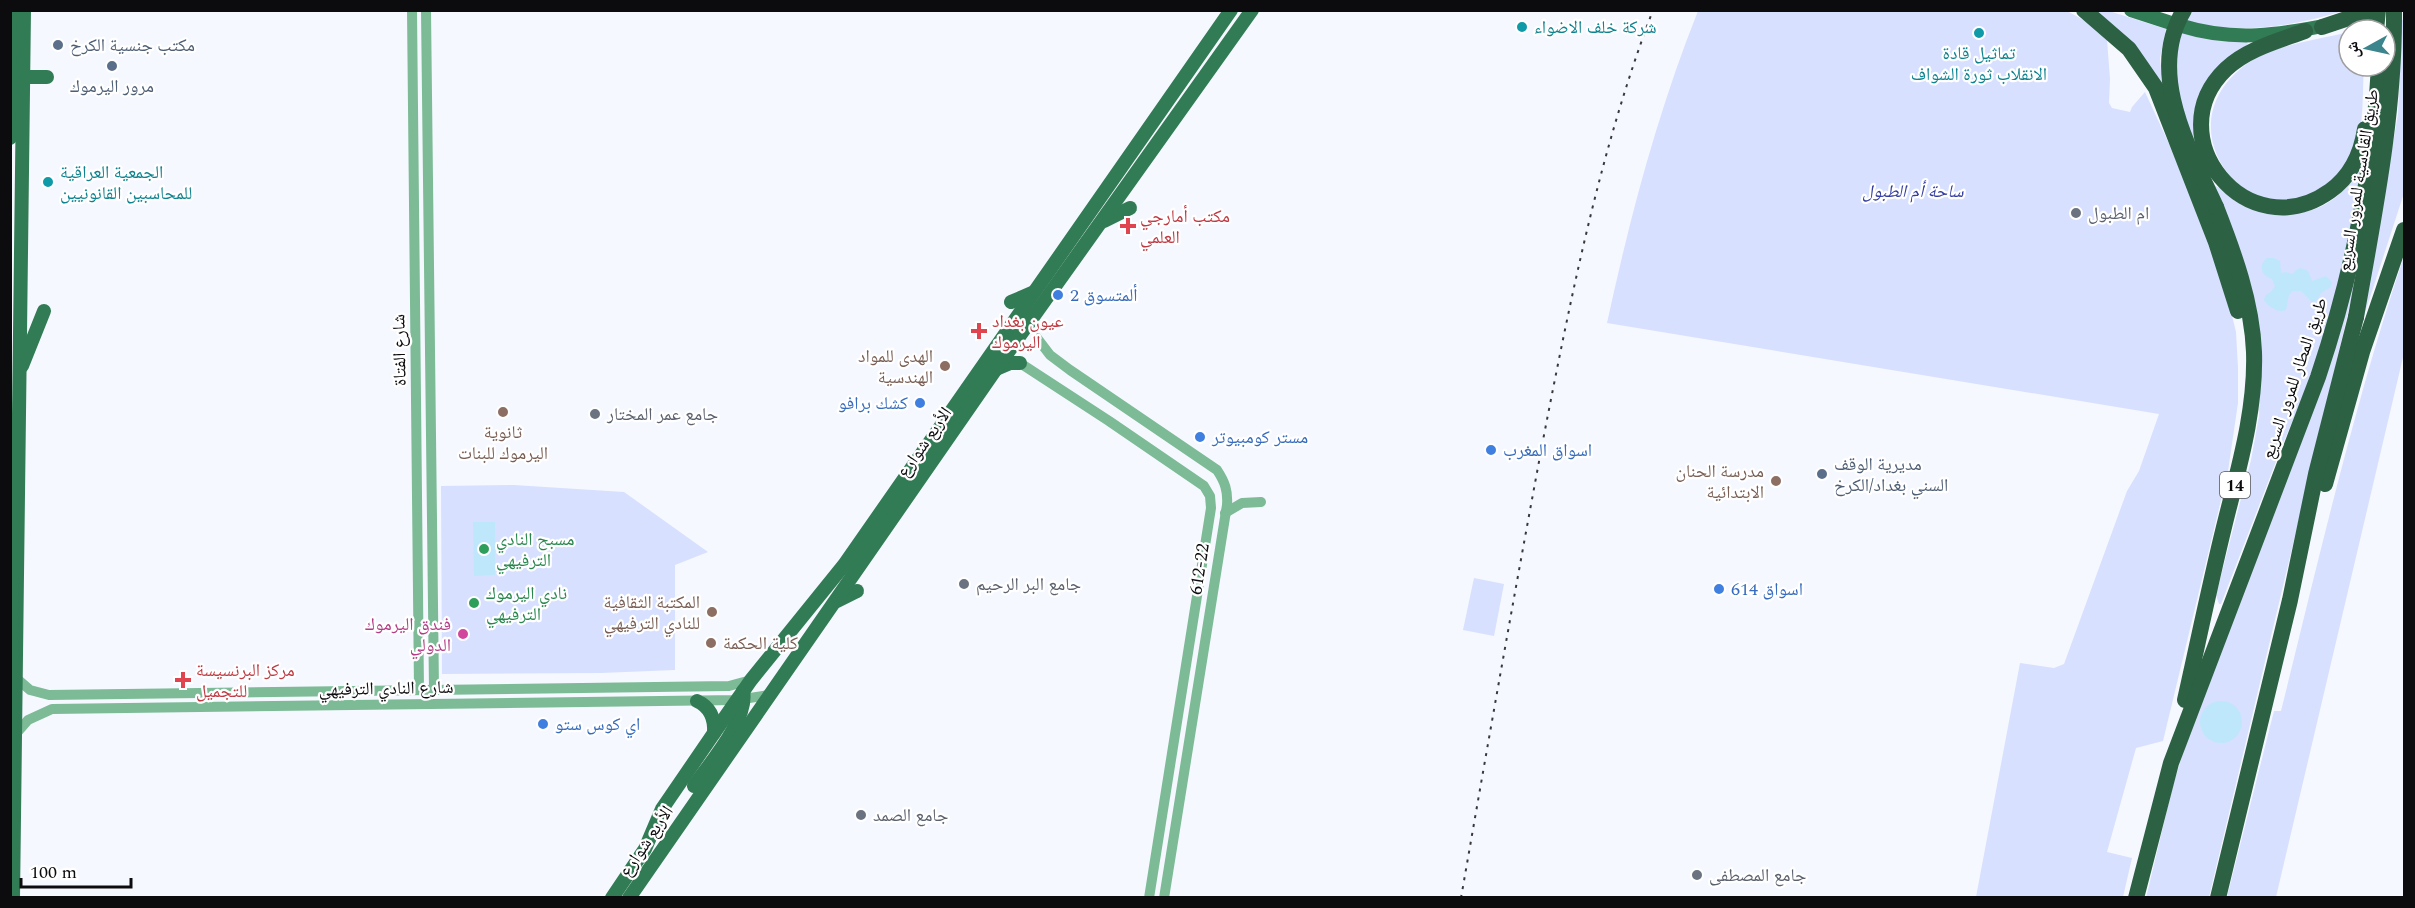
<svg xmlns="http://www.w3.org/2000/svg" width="2415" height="908" font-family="Spectral,'Noto Naskh Arabic',serif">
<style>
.green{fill:#d7e0fe}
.water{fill:#bee7fc}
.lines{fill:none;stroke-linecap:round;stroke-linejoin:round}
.minor{stroke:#7cbb96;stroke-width:10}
.major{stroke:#327c55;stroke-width:14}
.highway{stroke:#2c6144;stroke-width:16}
.rail{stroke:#38383c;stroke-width:2;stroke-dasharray:3 6;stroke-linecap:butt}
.highway-bridge{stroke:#2c6144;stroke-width:16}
.culture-dot{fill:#0f9aa8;stroke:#fff;stroke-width:2}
.service-dot{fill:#5c6f8a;stroke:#fff;stroke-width:2}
.worship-dot{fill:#6b7280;stroke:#fff;stroke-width:2}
.health-dot{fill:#e0444e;stroke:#fff;stroke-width:2}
.shop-dot{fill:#3f7fe0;stroke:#fff;stroke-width:2}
.education-dot{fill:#8d6e63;stroke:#fff;stroke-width:2}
.leisure-dot{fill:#2e9e5b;stroke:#fff;stroke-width:2}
.hotel-dot{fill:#d1479c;stroke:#fff;stroke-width:2}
.labels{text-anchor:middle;stroke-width:4.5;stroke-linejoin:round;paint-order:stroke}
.shield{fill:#fff;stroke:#555557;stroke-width:1.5}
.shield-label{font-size:16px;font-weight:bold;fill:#0c0c0f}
.culture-label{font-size:18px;fill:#0d838f;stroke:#fff;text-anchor:start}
.service-label{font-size:18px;fill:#4e5e75;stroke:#fff;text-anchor:start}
.street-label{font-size:18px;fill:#0c0c0f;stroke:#fff}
.park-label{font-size:18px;font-style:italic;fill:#343c9f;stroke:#fff}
.worship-label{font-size:18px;fill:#5b616d;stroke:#fff;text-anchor:start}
.health-label{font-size:18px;fill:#be3a42;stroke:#fff;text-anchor:start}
.shop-label{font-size:18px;fill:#366cbe;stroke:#fff;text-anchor:start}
.education-label{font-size:18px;fill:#785e54;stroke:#fff;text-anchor:end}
.leisure-label{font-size:18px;fill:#27864d;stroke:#fff;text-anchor:start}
.hotel-label{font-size:18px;fill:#b23c85;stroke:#fff;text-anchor:end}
</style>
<rect width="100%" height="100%" fill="#f6f8ff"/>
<!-- green -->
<g class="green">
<path d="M1698,11H2067L2089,23L2107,40L2110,79L2109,103L2112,108L2130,112L2132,107L2145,92L2170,146L2212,248L2227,295L2236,332L2238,368V403L2228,471L2163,741L2136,748L2107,852L2132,858L2123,897H1976L2020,663L2054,668L2064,664L2127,491L2139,471L2159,414L1607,323C1630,217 1658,111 1698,11Z"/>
<polygon points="2097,11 2109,11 2166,29 2160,58 2163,96"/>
<path d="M2192,11H2343C2287,28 2243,33 2185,24Z"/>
<polygon points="2404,19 2404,193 2350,359 2379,225 2398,114 2402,20"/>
<polygon points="2182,31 2247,42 2248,44 2214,72 2202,156 2180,110 2173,71"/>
<path d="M2349,32V66H2364C2362,94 2365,131 2352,156C2344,172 2335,180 2321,189C2250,237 2167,133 2238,71C2266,45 2313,41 2349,32Z"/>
<path d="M2363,161L2344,273L2321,353L2282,446L2221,604H2219L2216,595L2251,460L2259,416L2260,374L2212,185C2223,187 2229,198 2238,203C2265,218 2306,219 2332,200C2346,191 2354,175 2363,161Z"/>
<polygon points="2368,229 2209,897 2146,898 2173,785 2203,690"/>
<path d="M2404,256V353L2276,897H2227L2274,711H2281C2319,558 2354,405 2404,256Z"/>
<polygon points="514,485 624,492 708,552 675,565 675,670 601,673 442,674 441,486"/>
<polygon points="1474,578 1504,584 1494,636 1463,630"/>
</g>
<!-- water -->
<g class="water">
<path d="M2267,258H2274L2280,261L2281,273L2286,272L2293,274L2296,270L2301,268L2308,271L2312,281L2326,276L2332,282L2331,287L2321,293L2317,300L2312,302L2301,291H2292L2289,295L2286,310C2278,314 2268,306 2264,300L2266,295L2271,292L2275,286L2272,279C2261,276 2258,265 2267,258Z"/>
<polygon points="473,522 495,522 495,575 474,576"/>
<circle cx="2221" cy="722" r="21"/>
</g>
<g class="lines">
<!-- minor -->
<g class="minor">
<polyline points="412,10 419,690"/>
<polyline points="426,10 434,690"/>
<path d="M1037,338L1050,355L1070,370L1217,470C1225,482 1228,491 1227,505L1164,898"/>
<polyline points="1020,363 1109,421 1204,486 1210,496 1211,508 1149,898"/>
<polyline points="1225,513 1242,503 1261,502"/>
<polyline points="15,677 30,690 49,695 729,686 751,680"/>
<polyline points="14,736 28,720 52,709 737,700 769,695"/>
</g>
<!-- major -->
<g class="major">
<polyline points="2131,10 2171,23"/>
<path d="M2182,26C2234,42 2280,35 2333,24"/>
<polyline points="24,77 47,77"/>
<polyline points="10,138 12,10"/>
<polyline points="1104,221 1130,208"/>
<polyline points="1011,302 1032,293"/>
<polyline points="22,366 44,311"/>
<polyline points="996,369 1010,363 1020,363"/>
<polyline points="837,601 857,591"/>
<path d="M697,701C710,707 715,718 714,733"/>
<path d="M694,786C710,763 749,719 743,691"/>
<polyline points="13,898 24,10"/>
<polyline points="612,898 645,849 662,809 714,733 751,680 844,565 1231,10"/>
<polyline points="629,898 996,369 1252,10"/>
</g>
<!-- highway -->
<g class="highway">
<polyline points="2084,10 2129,49 2156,88 2216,242 2238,311"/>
<polyline points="2322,27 2367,12"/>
<path d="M2305,31C2278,41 2247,49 2226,69C2156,136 2247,250 2330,191C2351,176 2361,155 2365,129"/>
<polyline points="2325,484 2362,352 2404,230"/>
<path d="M2185,700C2198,642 2210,584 2224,527C2238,470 2256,411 2254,352C2252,302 2234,253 2216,207"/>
<path d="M2136,898L2171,763L2318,377C2352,276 2373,173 2379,66"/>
<polyline points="2218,898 2290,600 2316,474 2356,317"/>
</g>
<!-- rail -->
<path class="rail" d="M1461,898C1488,743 1515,589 1544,435C1572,291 1601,147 1653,10"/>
<!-- highway-bridge -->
<g class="highway-bridge">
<path d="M2184,10C2146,73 2189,148 2216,207"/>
<polyline points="2376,30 2378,10"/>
<path d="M2356,317C2374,215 2395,114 2394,10"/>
</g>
</g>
<!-- markers -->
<g class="culture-dot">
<circle cx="1522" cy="27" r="6"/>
<circle cx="1979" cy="33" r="6"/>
<circle cx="48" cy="182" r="6"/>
</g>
<g class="service-dot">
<circle cx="58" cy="45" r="6"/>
<circle cx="112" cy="66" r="6"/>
<circle cx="1822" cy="474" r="6"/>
</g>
<g class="worship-dot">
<circle cx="2076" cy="213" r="6"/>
<circle cx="595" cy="414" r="6"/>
<circle cx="964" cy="584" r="6"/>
<circle cx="861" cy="815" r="6"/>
<circle cx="1697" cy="875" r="6"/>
</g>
<g class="health-dot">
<path d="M1125 217h6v6h6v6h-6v6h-6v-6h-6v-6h6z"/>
<path d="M976 322h6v6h6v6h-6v6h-6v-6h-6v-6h6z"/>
<path d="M180 671h6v6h6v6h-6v6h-6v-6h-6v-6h6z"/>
</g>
<g class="shop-dot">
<circle cx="1058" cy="295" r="6"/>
<circle cx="920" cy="403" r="6"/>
<circle cx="1200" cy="437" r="6"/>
<circle cx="1491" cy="450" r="6"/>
<circle cx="1719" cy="589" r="6"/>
<circle cx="543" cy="724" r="6"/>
</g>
<g class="education-dot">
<circle cx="945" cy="366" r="6"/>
<circle cx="503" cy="412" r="6"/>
<circle cx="1776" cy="481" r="6"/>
<circle cx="712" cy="612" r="6"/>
<circle cx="711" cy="643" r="6"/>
</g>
<g class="leisure-dot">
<circle cx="484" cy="549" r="6"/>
<circle cx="474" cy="603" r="6"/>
</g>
<circle class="hotel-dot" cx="463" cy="634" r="6"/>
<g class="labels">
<!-- shield labels -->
<rect class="shield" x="2220" y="472" width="30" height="26" rx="4.5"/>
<g class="shield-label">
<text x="2235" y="491">14</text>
</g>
<!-- culture labels -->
<g class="culture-label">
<text x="1534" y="33">شركة خلف الاضواء</text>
<text x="1979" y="59" text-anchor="middle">تماثيل قادة<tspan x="1979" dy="21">الانقلاب ثورة الشواف</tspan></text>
<text x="60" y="178">الجمعية العراقية<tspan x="60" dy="21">للمحاسبين القانونيين</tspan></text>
</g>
<!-- service labels -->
<g class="service-label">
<text x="70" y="51">مكتب جنسية الكرخ</text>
<text x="112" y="92" text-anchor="middle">مرور اليرموك</text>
<text x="1834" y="470">مديرية الوقف<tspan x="1834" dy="21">السني بغداد/الكرخ</tspan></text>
</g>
<!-- street labels -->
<g class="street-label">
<text transform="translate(2358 180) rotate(-81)" y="6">طريق القادسية للمرور السريع</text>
<text transform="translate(399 350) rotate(-91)" y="6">شارع الفتاة</text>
<text transform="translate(2294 378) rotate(-71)" y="6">طريق المطار للمرور السريع</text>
<text transform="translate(924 442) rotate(-55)" y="6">الأربع شوارع</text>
<text transform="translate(1199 569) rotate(-81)" y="6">612-22</text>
<text transform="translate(386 688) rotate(-1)" y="6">شارع النادي الترفيهي</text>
<text transform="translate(646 841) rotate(-56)" y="6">الأربع شوارع</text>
</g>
<!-- park labels -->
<g class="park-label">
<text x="1913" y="197">ساحة أم الطبول</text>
</g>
<!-- worship labels -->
<g class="worship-label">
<text x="2088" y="219">ام الطبول</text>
<text x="607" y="420">جامع عمر المختار</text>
<text x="976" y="590">جامع البر الرحيم</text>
<text x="873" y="821">جامع الصمد</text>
<text x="1709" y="881">جامع المصطفى</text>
</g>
<!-- health labels -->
<g class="health-label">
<text x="1140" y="222">مكتب أمارجي<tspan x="1140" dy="21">العلمي</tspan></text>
<text x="992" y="327">عيون بغداد<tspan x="992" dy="21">اليرموك</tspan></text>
<text x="196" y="676">مركز البرنسيسة<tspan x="196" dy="21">للتجميل</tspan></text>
</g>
<!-- shop labels -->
<g class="shop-label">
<text x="1070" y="301">ألمتسوق 2</text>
<text x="908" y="409" text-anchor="end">كشك برافو</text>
<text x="1212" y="443">مستر كومبيوتر</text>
<text x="1503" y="456">اسواق المغرب</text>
<text x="1731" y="595">اسواق 614</text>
<text x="555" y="730">اي كوس ستو</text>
</g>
<!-- education labels -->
<g class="education-label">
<text x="933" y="362">الهدى للمواد<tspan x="933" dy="21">الهندسية</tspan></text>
<text x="503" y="438" text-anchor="middle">ثانوية<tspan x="503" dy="21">اليرموك للبنات</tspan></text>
<text x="1764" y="477">مدرسة الحنان<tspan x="1764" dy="21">الابتدائية</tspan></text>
<text x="700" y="608">المكتبة الثقافية<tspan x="700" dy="21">للنادي الترفيهي</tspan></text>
<text x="723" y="649" text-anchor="start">كلية الحكمة</text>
</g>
<!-- leisure labels -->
<g class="leisure-label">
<text x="496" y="545">مسبح النادي<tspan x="496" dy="21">الترفيهي</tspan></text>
<text x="486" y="599">نادي اليرموك<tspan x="486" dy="21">الترفيهي</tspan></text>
</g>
<!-- hotel labels -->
<g class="hotel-label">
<text x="451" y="630">فندق اليرموك<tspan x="451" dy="21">الدولي</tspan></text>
</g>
</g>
<!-- border -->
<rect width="2415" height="908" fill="none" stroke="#0c0c0f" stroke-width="24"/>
<!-- north arrow -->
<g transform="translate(2367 48) rotate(262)"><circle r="28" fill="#ffffff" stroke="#9e9e9f" stroke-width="1.5"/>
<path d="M0-4.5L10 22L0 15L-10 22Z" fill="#3d858c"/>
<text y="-9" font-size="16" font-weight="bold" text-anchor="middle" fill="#0c0c0f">ش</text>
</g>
<!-- scale -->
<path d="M21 878v9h110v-9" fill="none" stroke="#0c0c0f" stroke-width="3"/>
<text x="30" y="878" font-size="18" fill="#0c0c0f" stroke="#ffffff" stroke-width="4.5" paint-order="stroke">100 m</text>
</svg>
